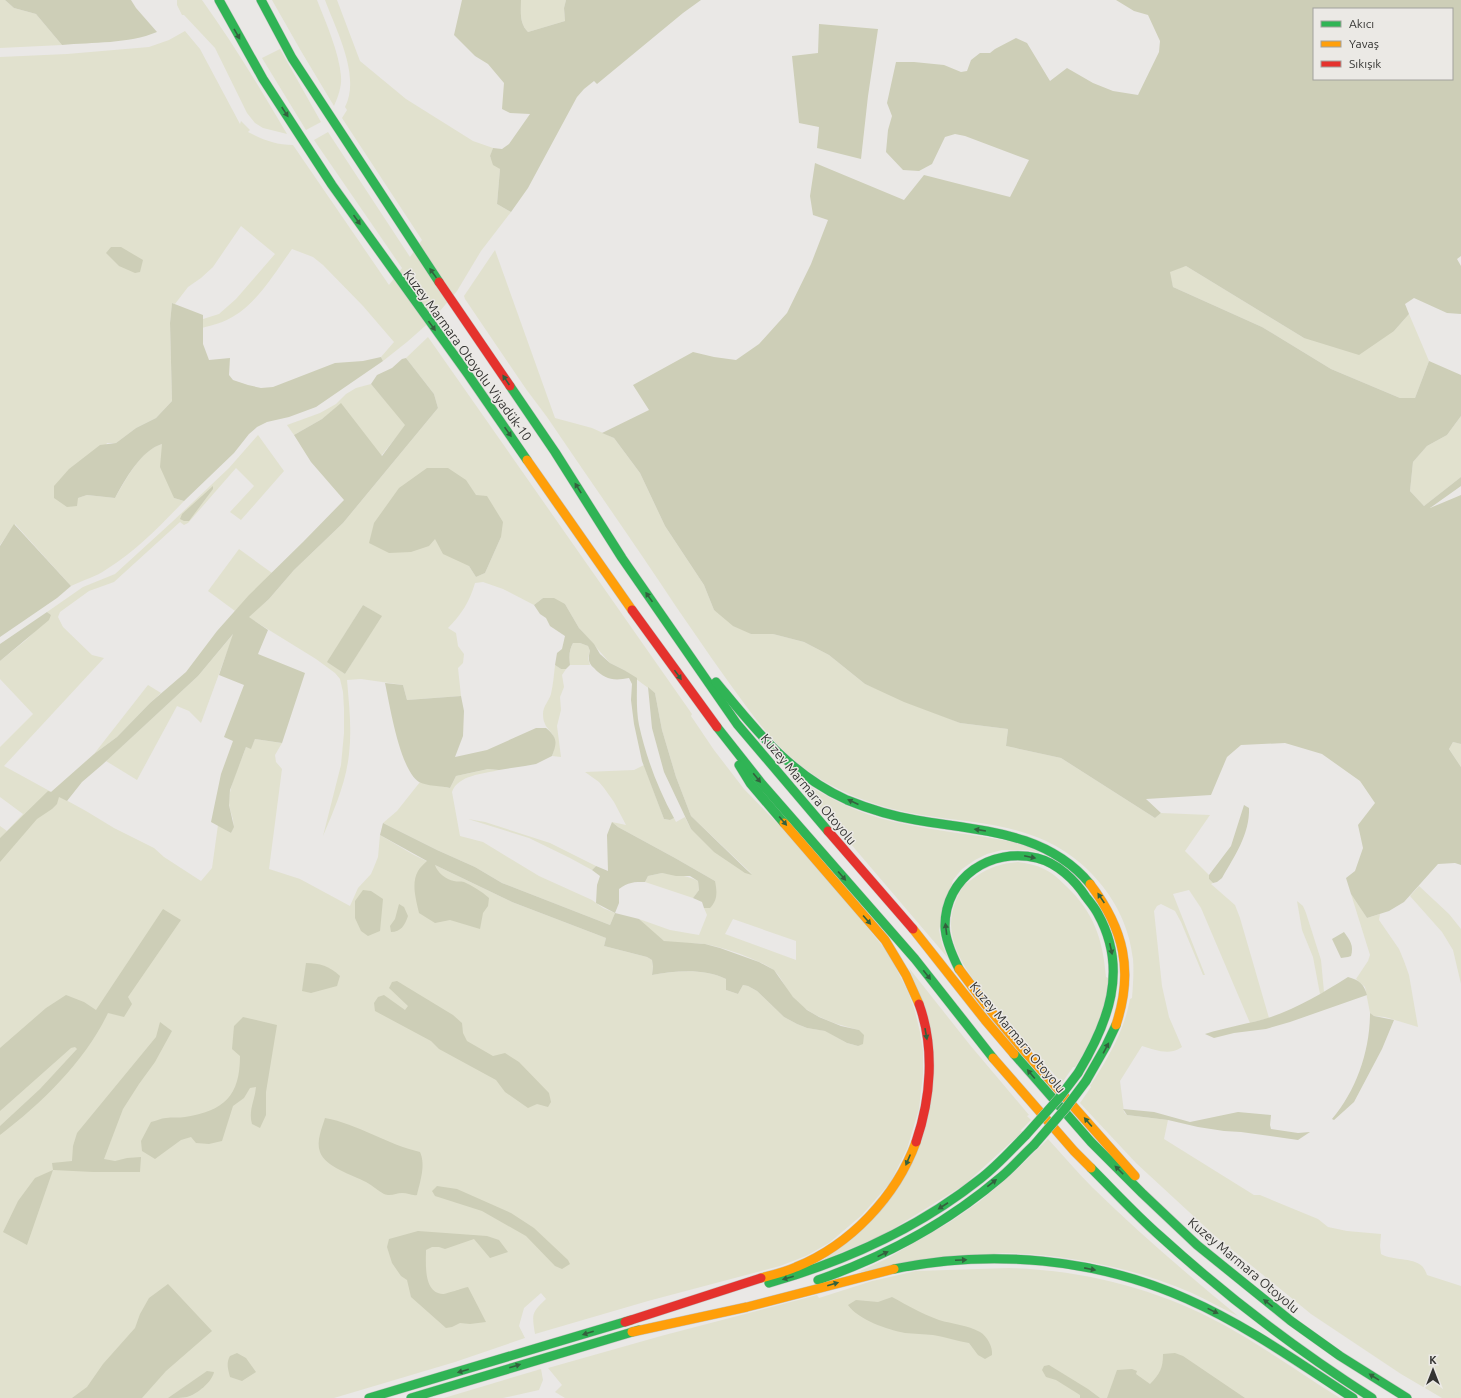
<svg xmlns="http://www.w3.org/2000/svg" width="1461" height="1398" font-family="Ubuntu,sans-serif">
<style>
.green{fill:#e1e1ce;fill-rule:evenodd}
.forest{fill:#cdceb7;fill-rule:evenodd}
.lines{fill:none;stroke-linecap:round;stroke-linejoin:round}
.fast-casing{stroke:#c4c3c2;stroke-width:10}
.slow-casing{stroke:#c4c3c2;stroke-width:10}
.jam-casing{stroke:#c4c3c2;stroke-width:10}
.fast{stroke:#30b455;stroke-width:9}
.slow{stroke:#ff9f0a;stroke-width:9}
.jam{stroke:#e5322d;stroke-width:9}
.fast-bridge-casing{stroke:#c4c3c2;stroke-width:10;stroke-linecap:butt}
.fast-bridge{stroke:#30b455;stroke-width:9}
.oneway{fill:#33613e}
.labels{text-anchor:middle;stroke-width:3;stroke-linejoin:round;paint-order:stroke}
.street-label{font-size:13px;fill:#343432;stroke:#ebe9e5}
</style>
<rect width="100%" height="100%" fill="#eae8e6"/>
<!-- green -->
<g class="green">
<polygon points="0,0 5,0 14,8 36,14 62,45 0,48"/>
<path d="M177,0H202C233,43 260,88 287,134L263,128L255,123L247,113L215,48L184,15H182L177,5Z"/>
<path d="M272,0H317C326,23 339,52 341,76C342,86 338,97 334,106L301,51Z"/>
<path d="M325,0H337L360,61L406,99L473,141L493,148L490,157L500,169L497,204L511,212L481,251L457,291L433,319L407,342L383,361L381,357L394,342L363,306L323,265L313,257L292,249C276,271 258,302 234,316C225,322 213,325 202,328L203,319L219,314L236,299L275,254L241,226L213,267L201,278L188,287L175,304L172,303L170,323L172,401L156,418L136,428L116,443H107L78,498L87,495L115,498C126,480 140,450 162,444L174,498L184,501C161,525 135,552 107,569C96,577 83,580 71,586L15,524L0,545V57L67,54L149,47L169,40L185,31L200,49L240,124L241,121L250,130L248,132C263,140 276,145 293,145L389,285L402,268L314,140L328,132L410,257L422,240L342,118L347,110L345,107C361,76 336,30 325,0Z"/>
<path d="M521,0H566L564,8L565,21L528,32C519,23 521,12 521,0Z"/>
<polygon points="280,49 321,122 306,130 262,58"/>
<path d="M495,250L555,418L592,428L614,438L640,473L665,526L704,585L714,610L751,634H773L804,642L829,655L865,684L960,723L1008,729L1006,746L1061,758L1155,818L1161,813L1210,815L1185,851L1209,875V879L1213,883L1211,884L1235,905L1240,918L1269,1018L1250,1023L1201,908L1189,890L1173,894L1205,975H1203L1181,922L1175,911L1161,904L1157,906L1154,911L1162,986L1169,1017L1182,1047C1169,1056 1156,1050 1142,1046L1120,1081L1124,1112L1127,1115L1168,1120L1164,1139L1254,1195H1260L1318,1219L1328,1227L1347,1231L1381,1234L1380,1246L1381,1254C1393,1261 1412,1257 1422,1266C1424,1268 1426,1272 1427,1275L1461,1286V1398H1442L1401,1374L1311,1314L1214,1235L1136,1163L1080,1103L1091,1087L1090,1086C1108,1058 1124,1032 1130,999L1132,998C1133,985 1134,972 1133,959C1127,902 1084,853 1031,835C996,822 958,821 922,815C877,808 828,790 793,759C775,744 760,725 746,706C722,674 700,641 677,608C635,544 590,481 547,417L526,389L465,299L464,296Z"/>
<polygon points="1186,266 1304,338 1394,331 1409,314 1429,361 1415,398 1400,398 1331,369 1262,327 1173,287 1169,271"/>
<path d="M428,337L692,714L691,716L714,750L744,789L781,827L844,899L889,954L908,992L915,1011L920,1032L923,1051V1074L919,1109L907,1149L890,1183L862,1215L829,1243L806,1256L780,1266L648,1301L535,1334C532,1314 531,1313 546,1299L541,1293L524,1308L519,1326L525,1338L455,1362L334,1398H0V826L7,831L23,814L0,797V747L33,714L0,679V661L26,640L51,615L47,612L83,587L115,574L172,522L229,468L258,435L284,471L241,520L230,512L254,486L236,468L188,523L184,525L180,522L114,582L89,591L60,612L58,617L63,627L92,655L104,658L4,766L86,811L114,828L154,848L164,857L201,881L212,868L218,825L231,833C237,821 230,815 229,803C229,784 240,765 246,747L251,748L255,739L282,743L275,755L276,762L282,769L269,869L300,879L350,906L358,888L371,874L374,867L378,857L380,835L414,855L512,902L606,938L604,946L647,957L652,960L653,967L652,975C676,971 703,968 726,979V990L738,994L743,985L748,986L757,991L784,1017L797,1024L807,1028L826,1031L847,1043L858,1046L859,1030C835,1024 808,1016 792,996C779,979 781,971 759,962C742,954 722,947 704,944C695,943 671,944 664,941C659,939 644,924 639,919L670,930L699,935L707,915L704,908H710L715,881L675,858L618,827L612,822L626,825L614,802L604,788L599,782L585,772L634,770L644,765L664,819L670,820L674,818L676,822L685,817L691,829L752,874L691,816L676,777L662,730L655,693L624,670L610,663L579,628L565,604L543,598L534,605L503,589L483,582L475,583C470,601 461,615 448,628L456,633L458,646L464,654L463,663L458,668L461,696L407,700L403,685L361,679L347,680C349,704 352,729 349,754C346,783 334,810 323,836L341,765L344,733V709L343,692L340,679L335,673L316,659L248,617L269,599L294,570L343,523L438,408L434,394L406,358ZM501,537L485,573L476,577L469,566ZM363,605L381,616L345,674L328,662ZM733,919L796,941V960L725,934Z"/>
<polygon points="371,384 406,425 381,456 341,404 322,419 294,435 287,425 320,413 336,404 346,394 356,388"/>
<polygon points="1461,416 1461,477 1424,506 1410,491 1413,462 1427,446 1447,435"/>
<polygon points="239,549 272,573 235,611 208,591"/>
<polygon points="234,633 201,723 189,711 177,706 137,780 106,761 198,676"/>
<path d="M573,643H580L588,646L590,651L588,658L590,665H570C569,657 569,650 573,643Z"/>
<path d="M555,665L561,669H566L562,675L564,687L560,697L561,710L557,726L561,757L552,756C562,729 543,735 543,714C543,706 549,701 551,694C553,685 554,675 555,665Z"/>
<polygon points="148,685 161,693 150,703 117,737 94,754"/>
<polygon points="1453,742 1461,744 1461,767 1449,749"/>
<path d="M488,769L499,770C483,774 458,775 452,792L460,836L483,842L539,876L592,900L603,908L615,913L610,925L502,883L475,867L437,850L383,823L397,811L420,782L450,788L456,776Z"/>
<path d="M792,775C824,796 858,814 895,822C934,831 974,834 1013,842L1028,847L1041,853L1028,850H1002L987,854L975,860L962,869L953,880L939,930L942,944L948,958Z"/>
<polygon points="468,819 485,822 550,843 596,866 592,870 570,858 529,838"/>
<path d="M1018,862C1027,863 1036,865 1044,869C1053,873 1060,880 1066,886C1094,912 1103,940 1106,977L1108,978C1108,985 1108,992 1106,999C1101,1024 1088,1047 1075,1067H1073L1062,1083C1045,1064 1028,1045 1012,1025C989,998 952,963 951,925C951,909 957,896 965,883H967C984,870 995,864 1018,862Z"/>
<path d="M662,873C674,875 687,875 698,881L699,890L693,898L645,882L648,876Z"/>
<polygon points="1419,886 1449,914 1461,929 1461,984 1453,950 1442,932 1410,896"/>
<polygon points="1351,894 1367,918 1380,914 1379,920 1399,949 1404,961 1409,975 1418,1027 1385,1017 1374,1016 1370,1013 1365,987 1356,979 1368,961 1370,955"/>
<polygon points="1297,901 1303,906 1306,913 1321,960 1324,992 1320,994 1313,957 1302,930"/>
<polygon points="909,968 970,1045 1029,1115 1027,1116 1031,1120 1021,1130 1022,1132 964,1185 883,1235 823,1260 856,1235 924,1130 924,1006"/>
<path d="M1048,1139C1063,1155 1077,1172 1092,1187C1138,1232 1188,1275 1238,1316C1223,1309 1207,1300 1192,1293C1132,1267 1066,1254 1001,1253L858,1272L886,1259L950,1222L979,1202L1011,1175Z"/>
<path d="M1009,1268C1084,1270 1158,1289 1224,1325C1264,1347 1301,1374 1340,1398H565L555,1392L562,1385L548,1368L661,1336L817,1295L819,1298L872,1281L916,1271Z"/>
<polygon points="541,1369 543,1380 539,1390 503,1398 444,1398"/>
</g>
<!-- forest -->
<g class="forest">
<path d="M5,0H131L136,8L157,32C128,44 93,42 62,45L36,14L14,8Z"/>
<path d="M462,0H521C521,12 519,23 528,32L565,21L564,8L566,0H701L683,13L597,84L594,81L584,89L577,97L528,188L511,212L497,204L500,169L493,165L490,156L493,148L502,149L509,144L530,114L510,113L502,109L504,83L488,64L475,56L454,35Z"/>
<path d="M1116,0H1461V256L1457,259L1461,266V314L1447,313L1414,298L1405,304L1409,314L1394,331L1359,355L1304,338L1186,266L1170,272L1173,287L1262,327L1331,369L1400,398H1415L1429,361L1461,375V416L1447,435L1427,446L1413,462L1410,491L1424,506L1461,477V486L1430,508L1461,495V744L1453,742L1449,749L1461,767V865L1455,863L1438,864L1404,902L1389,911L1367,918L1351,894L1346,878L1355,871L1363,848L1358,825L1375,803L1360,781L1322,754L1285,743L1241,745L1227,757L1211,795L1146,799L1161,813L1155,818L1061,758L1006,746L1008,729L960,723L904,702L865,684L829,655L804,642L773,634H751L733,626L714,610L704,585L665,526L640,473L614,438L602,433L649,410L633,385L693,352L714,357L736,360L759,344L787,313L811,264L828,220L813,215L810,196L815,163L904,200L924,175L1010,197L1029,160L965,136L955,134L945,137L932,164L919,171L903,170L886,152L888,130L892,116L887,103L896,62H914L944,65L961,72L967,71L971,60L980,53H990L995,49L1016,38L1027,43L1050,81L1067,68L1093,83L1113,91L1138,95L1159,52L1160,41L1148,15L1134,11ZM1314,9H1452V79H1314Z"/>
<polygon points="819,24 878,29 868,96 861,159 817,148 819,127 799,123 792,56 818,53"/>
<polygon points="111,247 121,247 143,260 140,272 135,273 119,266 106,253"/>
<path d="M172,303L203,315V344L209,360L230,358L229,375L233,380L248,385L261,388L273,387L335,363L363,361L381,357L383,361L316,407L289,417L267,422L257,427L249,434L234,453L184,501L174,498L160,467L162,444C141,450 125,480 115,498L87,495L78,498L77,506L67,507L54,498V486L69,469L100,445L116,443L136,428L156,418L172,401L170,323Z"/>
<polygon points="406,358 434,394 438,408 343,523 294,570 269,599 249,617 268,630 258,654 305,673 282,743 255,739 251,749 246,747 230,790 229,805 234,827 231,833 211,822 221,774 233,741 224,737 244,685 219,675 233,634 198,676 103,764 82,782 67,801 59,797 57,804 52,809 37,819 0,862 0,838 48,791 51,792 94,754 117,737 150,703 186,672 217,631 249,595 304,541 344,500 311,462 294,435 322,419 341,403 382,456 405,425 371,384 377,375 392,368 402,359"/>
<polygon points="427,468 448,468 466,480 476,495 487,496 503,522 501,537 485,573 476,577 469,566 443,554 435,539 429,546 411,552 389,553 369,543 374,523 399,488"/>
<polygon points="213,486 213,489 189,521 184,521 180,519 182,514"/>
<polygon points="14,524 71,586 57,598 0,637 0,546"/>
<path d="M543,598H554L565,604L579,628L594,644L600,654L610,663L624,670L637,678C637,693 636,710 639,725C646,757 658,789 674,818L670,820L664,819L642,761L634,724L631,700L632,684L629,678C614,681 605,680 594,668C588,663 588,658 590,651L588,646L580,643H573C569,650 569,657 570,665L566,669H561L555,665L557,653L562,649L565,636L550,626L546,618L540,614L534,605Z"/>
<polygon points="363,605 382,616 345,674 327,662"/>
<polygon points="47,612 51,615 49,620 0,661 0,644"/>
<path d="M385,683L403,685L407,700L461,696L464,711L463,736L455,757L487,750L536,728H546C558,738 557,743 552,756L536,764L525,766L499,770L488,769L456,776L450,788C442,786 426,786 419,782C400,770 390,706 385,683Z"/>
<polygon points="648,687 655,693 662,730 676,777 691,816 752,875 745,873 714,852 691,829 664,772 652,728"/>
<path d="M1244,805L1249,808C1250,834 1234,857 1222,878L1217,882L1213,883L1209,879V875L1231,846Z"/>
<path d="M612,822L618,827L675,858L715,881C717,891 718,900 710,908H704L702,902L693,898L699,890L698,881L690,876H676L662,873L648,876L645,882C634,882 628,882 619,889V903L615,913L639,919L664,941L705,944L720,948L759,962L774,970L793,997L807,1010L819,1017L841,1026L859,1030L864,1035L863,1044L858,1046L847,1043L825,1031L807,1028L797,1024L784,1017L757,991L748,986L743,985L738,994L726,990V979C703,968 676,971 652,975L653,967L652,960L647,957L604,946L606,938L512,902L435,865C437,872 446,880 454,881C457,882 460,881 464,882C473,886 481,891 489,898L488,906L483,913L480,929L450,920L435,923L419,913C416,900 411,883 418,871C420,867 424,864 427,861L380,835L383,823L437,850L475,867L502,883L610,925L615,913L596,903L597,885L600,876L592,870L596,866L608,871L607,835Z"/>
<polygon points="363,890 371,891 383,899 380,931 368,936 361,931 355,918 355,901"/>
<path d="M399,904L404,907L408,916C405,925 401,932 391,932L390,926L395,919Z"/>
<path d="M163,909L181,920L128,997L132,1004L124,1017L108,1013C85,1061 42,1103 0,1135V1126L40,1089L77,1049L75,1047L71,1048L0,1111V1048L46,1008L66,995L84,1002L96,1010Z"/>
<path d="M1344,932C1350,940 1354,946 1351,956L1348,957L1341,958L1332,939Z"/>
<path d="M306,963C320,963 329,966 340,976L337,986L311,993L302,991Z"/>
<path d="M1348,977C1359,980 1364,984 1367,995L1290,1022L1266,1029L1234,1033L1214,1038L1205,1034C1226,1027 1249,1024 1271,1017C1298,1008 1324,992 1348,977Z"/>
<polygon points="397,981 453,1015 462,1023 463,1033 467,1041 493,1056 505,1053 519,1062 549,1093 551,1102 548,1107 537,1104 528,1108 505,1092 496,1080 439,1049 431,1041 375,1011 374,1003 378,997 384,995 405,1010 408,1006 389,988 392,982"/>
<path d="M1370,1013L1374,1016L1394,1020L1382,1049L1354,1102L1334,1120L1332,1119C1356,1091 1370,1051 1370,1013Z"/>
<path d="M243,1017L277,1025L266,1092V1115L260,1128L252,1124C248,1111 255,1100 256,1087L250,1088L244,1098L233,1106L222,1141L209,1144L196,1143L191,1137L181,1140L155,1159L142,1151L141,1141L151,1122C156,1121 161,1118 166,1118C172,1117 179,1118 185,1117C224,1111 240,1096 240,1056L232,1049L234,1026Z"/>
<polygon points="160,1022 172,1031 155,1062 139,1084 123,1109 104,1159 115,1161 127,1158 141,1157 140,1172 93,1172 53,1170 27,1245 3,1232 18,1201 35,1178 53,1170 52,1163 72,1161 73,1146 77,1133 156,1037"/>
<polygon points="1123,1109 1154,1112 1190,1122 1238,1112 1271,1115 1270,1125 1271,1129 1298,1133 1310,1132 1298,1140 1241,1132 1224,1131 1198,1127 1168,1120 1127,1115"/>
<path d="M325,1118C358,1124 386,1144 420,1152C426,1165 420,1182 417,1195C412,1196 408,1193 402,1193C396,1193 391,1197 384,1194C378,1191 372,1185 366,1182C353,1175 325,1167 320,1152C316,1141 322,1128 325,1118Z"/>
<polygon points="437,1186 457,1189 511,1213 534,1228 568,1260 570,1264 562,1269 555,1266 526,1236 482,1211 435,1196 432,1191"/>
<path d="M418,1231L487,1236L499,1240L508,1252L490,1258L474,1239L445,1249L439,1247H432L426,1250C426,1263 423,1293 443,1294C446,1294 463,1288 468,1287L486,1322L470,1324L460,1323L452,1327L446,1328L411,1297L407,1280L401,1276L392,1263L387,1247L389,1239Z"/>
<polygon points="168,1284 212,1331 166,1371 142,1398 72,1398 87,1387 103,1364 135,1328 140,1314 149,1298"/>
<path d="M892,1297C907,1305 922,1314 939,1320C952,1324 968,1325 980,1332C987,1336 993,1347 992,1355L985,1359L978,1355L969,1343C957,1341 945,1337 933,1335C924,1334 914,1334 905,1333C888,1330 857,1319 848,1305L856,1300L878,1302Z"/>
<path d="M237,1353L246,1358L256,1372L242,1381L230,1377C228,1369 226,1363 230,1356Z"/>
<path d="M1175,1353L1183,1356L1245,1398H1107L1117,1370L1132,1369L1137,1371L1136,1374L1150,1384C1160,1374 1163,1368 1163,1354Z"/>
<polygon points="1049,1365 1088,1389 1100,1398 1080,1398 1080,1395 1056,1380 1046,1377 1042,1370 1044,1366"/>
<path d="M207,1371L214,1372C212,1382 197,1394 187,1397C182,1398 174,1398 168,1398Z"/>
</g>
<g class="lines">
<!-- fast casing -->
<g class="fast-casing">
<g id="fast">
<polyline points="219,0 263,79 332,185 467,373 527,460"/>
<polyline points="261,0 292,58 439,282"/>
<polyline points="510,386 555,452 622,558 737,724 828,831"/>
<path d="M716,682C755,729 789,774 847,800C869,809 892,816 916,820C979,831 1046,831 1090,884"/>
<polyline points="717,727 762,784 915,959 993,1058"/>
<polyline points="739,765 750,783 784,823"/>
<path d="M959,969C953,957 945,940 945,926C945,877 991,847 1037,858C1057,863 1075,880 1086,897C1090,902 1095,908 1098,914C1129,970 1108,1023 1078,1073"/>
<polyline points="1014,1054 1091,1142 1142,1193 1197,1245 1291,1321 1340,1356 1407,1398"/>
<polyline points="1086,1081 1106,1046 1116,1025"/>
<path d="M1091,1168C1114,1191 1136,1215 1160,1236C1226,1296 1297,1350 1372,1398"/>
<path d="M894,1269C991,1249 1096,1258 1187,1299C1246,1325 1299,1363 1353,1398"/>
<path d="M818,1280C884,1257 947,1223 1001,1177C1013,1167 1023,1155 1034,1145"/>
<path d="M769,1283C846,1261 917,1229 980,1179C997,1166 1011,1150 1026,1135"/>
<polyline points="369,1398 631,1320"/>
<polyline points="411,1398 639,1330"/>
</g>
</g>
<!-- slow casing -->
<g class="slow-casing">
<g id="slow">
<polyline points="527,460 632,610"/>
<polyline points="784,823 885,940 906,975 919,1004"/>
<path d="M1090,884C1124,929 1134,971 1116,1025"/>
<polyline points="913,929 985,1020 1014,1054"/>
<polyline points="959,969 986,1005 1020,1046 1135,1176"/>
<polyline points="993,1058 1074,1151 1091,1168"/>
<path d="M761,1278C772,1275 785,1272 796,1267C850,1245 896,1197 916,1142"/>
<polyline points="632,1332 747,1307 894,1269"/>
</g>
</g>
<!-- jam casing -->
<g class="jam-casing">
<g id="jam">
<polyline points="439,282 510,386"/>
<polyline points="632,610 717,727"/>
<polyline points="828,831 913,929"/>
<path d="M916,1142C931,1098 935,1048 919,1004"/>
<polyline points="625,1322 761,1278"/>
</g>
</g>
<!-- fast -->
<use href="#fast" class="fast"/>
<!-- slow -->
<use href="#slow" class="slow"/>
<!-- jam -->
<use href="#jam" class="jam"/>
<!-- fast-bridge casing -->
<g class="fast-bridge-casing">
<g id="fast-bridge">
<polyline points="1026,1135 1059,1098 1078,1073"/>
<polyline points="1034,1145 1065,1109 1086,1081"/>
</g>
</g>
<!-- fast-bridge -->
<use href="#fast-bridge" class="fast-bridge"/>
</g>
<!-- one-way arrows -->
<defs><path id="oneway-solid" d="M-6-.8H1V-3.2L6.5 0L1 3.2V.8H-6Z"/></defs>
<g class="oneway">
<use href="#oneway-solid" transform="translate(237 34) rotate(60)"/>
<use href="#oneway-solid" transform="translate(285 112) rotate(57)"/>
<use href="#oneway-solid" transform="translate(357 220) rotate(55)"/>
<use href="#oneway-solid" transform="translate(433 273) rotate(-125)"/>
<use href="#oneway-solid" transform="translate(432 326) rotate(54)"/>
<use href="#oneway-solid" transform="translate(506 380) rotate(-124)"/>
<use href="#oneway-solid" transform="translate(508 432) rotate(55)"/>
<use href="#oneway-solid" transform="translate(578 488) rotate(-122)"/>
<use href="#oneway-solid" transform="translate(649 597) rotate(-125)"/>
<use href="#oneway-solid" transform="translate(678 675) rotate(54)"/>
<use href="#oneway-solid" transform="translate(757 778) rotate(51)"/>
<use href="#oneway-solid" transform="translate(853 802) rotate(-156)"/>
<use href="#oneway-solid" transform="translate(783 821) rotate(50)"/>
<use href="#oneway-solid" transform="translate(980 830) rotate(-171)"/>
<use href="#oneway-solid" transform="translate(1030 857) rotate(12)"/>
<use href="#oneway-solid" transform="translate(842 876) rotate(49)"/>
<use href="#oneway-solid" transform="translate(1101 898) rotate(-124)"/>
<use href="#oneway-solid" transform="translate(867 920) rotate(49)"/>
<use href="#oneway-solid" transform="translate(946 929) rotate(-97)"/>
<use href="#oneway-solid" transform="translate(1111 949) rotate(78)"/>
<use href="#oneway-solid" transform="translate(927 975) rotate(52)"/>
<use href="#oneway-solid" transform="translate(926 1034) rotate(80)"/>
<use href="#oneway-solid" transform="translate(1106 1048) rotate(-62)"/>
<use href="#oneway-solid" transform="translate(1031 1074) rotate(-130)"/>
<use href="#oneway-solid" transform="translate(1088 1122) rotate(-131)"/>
<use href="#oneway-solid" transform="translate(908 1160) rotate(113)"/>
<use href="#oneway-solid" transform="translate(1119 1170) rotate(-135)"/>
<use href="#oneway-solid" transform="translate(992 1183) rotate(-38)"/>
<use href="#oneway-solid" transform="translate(943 1206) rotate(147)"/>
<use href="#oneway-solid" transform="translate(883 1254) rotate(-26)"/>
<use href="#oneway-solid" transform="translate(961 1260) rotate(-3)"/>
<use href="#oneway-solid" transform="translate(1090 1269) rotate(11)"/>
<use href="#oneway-solid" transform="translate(788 1278) rotate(164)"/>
<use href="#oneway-solid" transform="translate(833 1284) rotate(-16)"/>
<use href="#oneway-solid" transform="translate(1268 1303) rotate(-141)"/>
<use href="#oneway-solid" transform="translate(1213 1311) rotate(26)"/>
<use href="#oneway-solid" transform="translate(588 1333) rotate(163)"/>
<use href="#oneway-solid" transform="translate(515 1366) rotate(-17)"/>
<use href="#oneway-solid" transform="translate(463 1371) rotate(164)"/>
<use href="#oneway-solid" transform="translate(1374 1377) rotate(-148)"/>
</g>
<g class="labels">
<!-- street labels -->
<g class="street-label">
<text transform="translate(468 355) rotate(54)" y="5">Kuzey Marmara Otoyolu Viyadük-10</text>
<text transform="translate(809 789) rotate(50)" y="5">Kuzey Marmara Otoyolu</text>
<text transform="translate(1018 1037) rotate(50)" y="5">Kuzey Marmara Otoyolu</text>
<text transform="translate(1244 1265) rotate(40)" y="5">Kuzey Marmara Otoyolu</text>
</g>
</g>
<!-- legend -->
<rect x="1313" y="8" width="140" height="72" fill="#ebe9e5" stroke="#a2a19d"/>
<rect x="1321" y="21" width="20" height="6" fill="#30b455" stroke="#a2a19d"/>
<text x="1349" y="28" font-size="12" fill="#343432">Akıcı</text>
<rect x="1321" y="41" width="20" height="6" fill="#ff9f0a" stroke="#a2a19d"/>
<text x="1349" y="48" font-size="12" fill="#343432">Yavaş</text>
<rect x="1321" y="61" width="20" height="6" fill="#e5322d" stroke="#a2a19d"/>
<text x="1349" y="68" font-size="12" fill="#343432">Sıkışık</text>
<!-- north arrow -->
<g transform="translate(1433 1370)" stroke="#ebe9e5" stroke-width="3" paint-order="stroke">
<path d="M0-3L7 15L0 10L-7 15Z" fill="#343432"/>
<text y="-6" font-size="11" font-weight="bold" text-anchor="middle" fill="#343432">K</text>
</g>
</svg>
